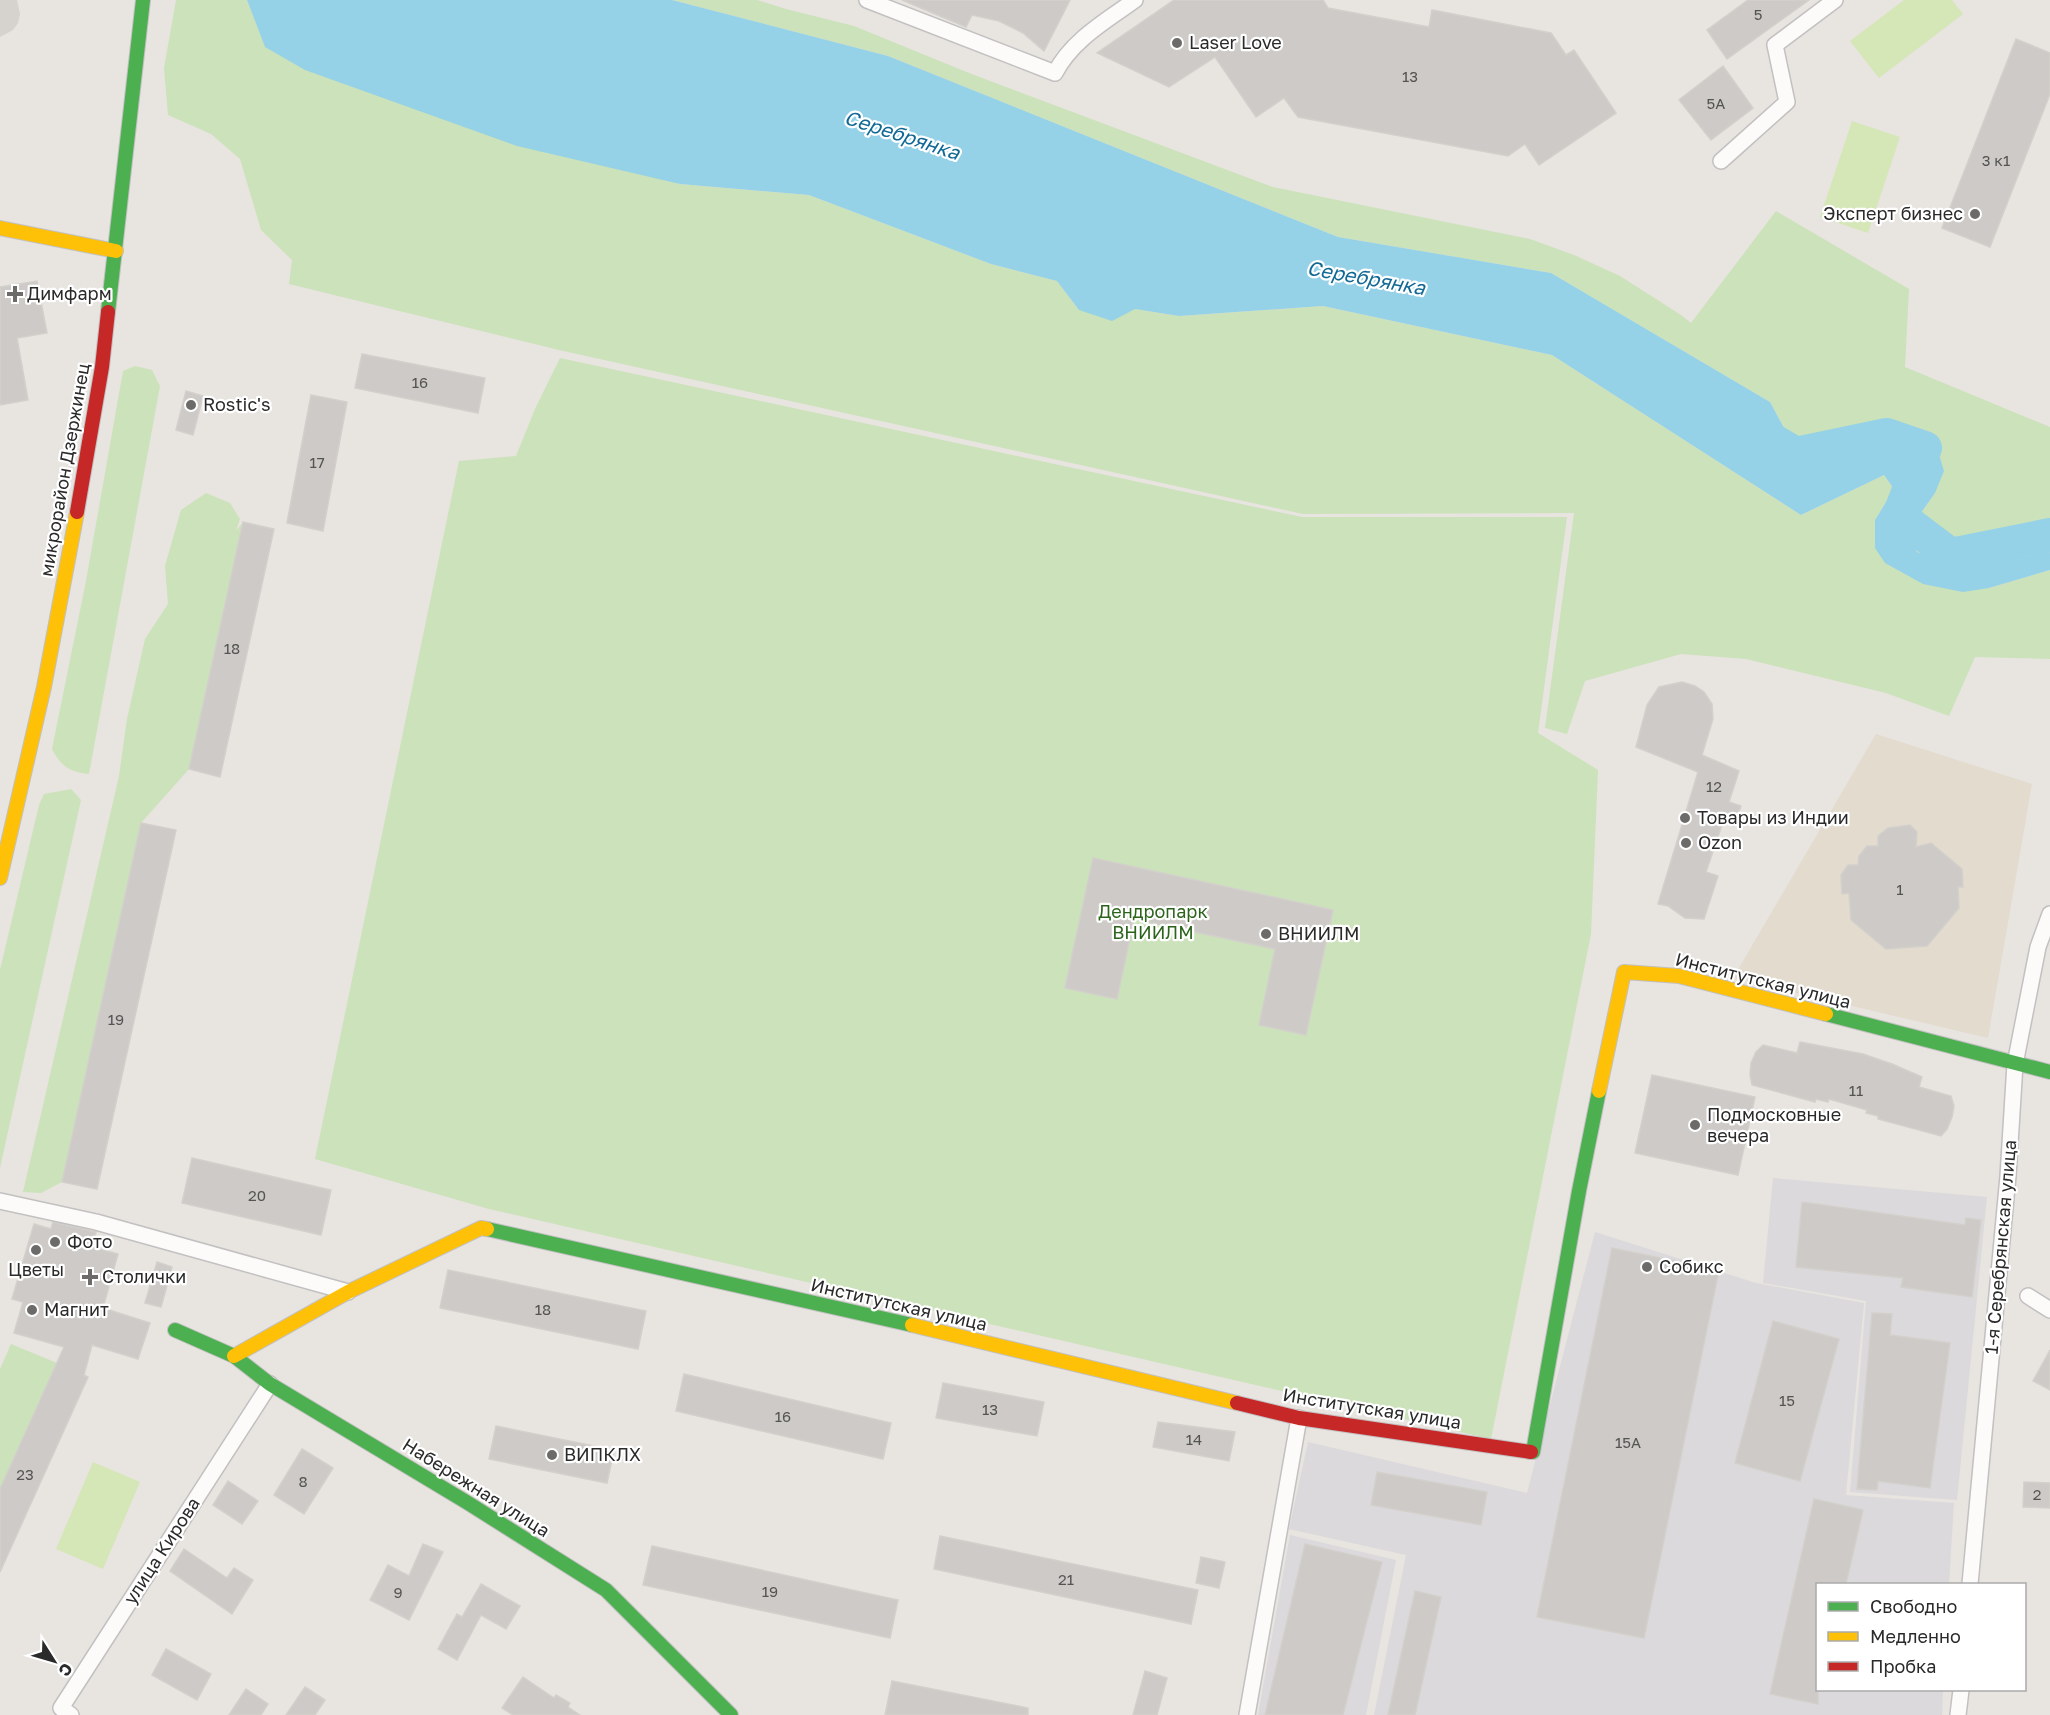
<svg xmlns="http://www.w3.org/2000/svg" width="2050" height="1715" font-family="'Golos Text',sans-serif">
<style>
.industrial{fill:#dbd9db}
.education{fill:#e2dbce}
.green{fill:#cbe2ba}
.pitch{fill:#d5e6b7}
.plaza{fill:#d6d2ce}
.water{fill:#95d2e7}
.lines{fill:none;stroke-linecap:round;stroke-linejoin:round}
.river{stroke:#95d2e7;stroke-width:34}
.building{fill:#cdcac7;stroke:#d3d0cc;stroke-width:1.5}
.street-casing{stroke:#c2c0c1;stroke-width:18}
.fast-casing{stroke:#c2c0c1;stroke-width:16}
.slow-casing{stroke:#c2c0c1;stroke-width:16}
.jam-casing{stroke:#c2c0c1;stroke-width:16}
.street{stroke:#fcfbfa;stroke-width:15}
.fast{stroke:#4caf50;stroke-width:14}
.slow{stroke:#ffc107;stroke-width:14}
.jam{stroke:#c62828;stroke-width:14}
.poi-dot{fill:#6c6b6a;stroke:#fff;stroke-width:2}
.labels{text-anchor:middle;stroke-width:4.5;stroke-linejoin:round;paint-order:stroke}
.number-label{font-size:15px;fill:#545453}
.poi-label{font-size:18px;fill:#2a2a2a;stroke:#fff;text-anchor:start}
.street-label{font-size:18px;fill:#2a2a2a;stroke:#fff}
.park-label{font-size:18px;fill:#2c641c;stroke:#fff}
.water-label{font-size:20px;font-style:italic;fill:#126995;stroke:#fff}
</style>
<rect width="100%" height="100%" fill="#e8e4e0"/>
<!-- industrial -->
<g class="industrial">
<polygon points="1773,1178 1987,1197 1957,1500 1850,1492 1866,1301 1763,1283"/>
<polygon points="1595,1232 1756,1283 1864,1303 1846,1495 1954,1503 1949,1584 1818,1584 1818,1690 1943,1690 1942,1715 1374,1715 1406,1555 1289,1529 1308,1442 1527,1493"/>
<polygon points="1290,1535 1396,1560 1366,1715 1258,1715"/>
</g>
<!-- education -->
<polygon class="education" points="1876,734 2032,784 1988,1038 1733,978"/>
<!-- green -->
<g class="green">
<polygon points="176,0 247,0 265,46 680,184 809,195 991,264 1057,281 1079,310 1135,309 1179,316 1323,306 1552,355 1801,515 1884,475 1894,489 1875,520 1875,548 1989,588 2050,570 2050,659 1975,657 1949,716 1886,693 1746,659 1681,654 1585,681 1567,734 1545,728 1574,513 1303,514 559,350 289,284 292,260 261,230 240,159 211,134 168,115 164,68"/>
<polygon points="672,0 757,0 786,9 854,26 969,73 1273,187 1530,239 1574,255 1620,276 1681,315 1691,323 1776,211 1909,289 1905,367 2050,427 2050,552 1974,567 1940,560 1917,552 1909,530 1935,493 1909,439 1818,462 1798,454 1770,402 1551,273 1338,237 888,56"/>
<polygon points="560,358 1302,517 1567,517 1538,733 1598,770 1591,934 1491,1439 489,1209 315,1159 459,461 516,456 535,409"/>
<path d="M135,366L152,370L160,386L89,774C69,772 61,766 52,749L86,581L123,371Z"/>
<polygon points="206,493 230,503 240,519 236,531 243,522 189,769 141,823 62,1182 41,1193 23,1192 119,776 127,719 145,639 168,604 165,566 181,510"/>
<polygon points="71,789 81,800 0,1168 0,970 39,805 44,794"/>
<polygon points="11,1344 57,1363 0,1489 0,1369"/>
</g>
<!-- pitch -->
<g class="pitch">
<polygon points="1904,0 1952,0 1963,14 1879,78 1850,41"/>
<polygon points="1852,121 1900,137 1868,233 1820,217"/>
<polygon points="93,1462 140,1482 103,1569 56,1549"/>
</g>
<!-- plaza -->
<polygon class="plaza" points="0,0 17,0 20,14 18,23 13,30 0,37"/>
<!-- water -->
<polygon class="water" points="247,0 672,0 888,56 1338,237 1551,273 1770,402 1798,454 1818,462 1909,438 1937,448 1944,471 1935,493 1909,530 1917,552 1940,560 1974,567 2050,552 2050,570 1989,588 1963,592 1923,584 1885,563 1875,548 1875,520 1894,489 1884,475 1801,515 1552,355 1323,306 1179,316 1135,309 1112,321 1079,310 1057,281 991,264 809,195 680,184 517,146 305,70 265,47"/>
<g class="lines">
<!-- river -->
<polyline class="river" points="1757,431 1796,454 1887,435 1925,448 1899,516 1951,555 2050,535"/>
</g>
<!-- building -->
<g class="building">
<polygon points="902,0 1070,0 1044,51 1023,33 999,21 972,15 966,27"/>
<polygon points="1174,0 1323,0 1328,8 1429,27 1432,10 1551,33 1566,55 1574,50 1616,113 1539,165 1525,144 1508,156 1298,117 1284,98 1256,117 1215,57 1169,87 1097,53"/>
<polygon points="1748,0 1809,0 1727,59 1707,30"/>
<polygon points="2016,39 2050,53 2050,94 1990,247 1942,228"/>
<polygon points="1723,66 1753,108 1711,140 1679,100"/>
<polygon points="37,281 47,333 17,338 28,400 0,405 0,287"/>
<polygon points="362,354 485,378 478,413 355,388"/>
<polygon points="186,391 203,396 193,435 176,430"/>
<polygon points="311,395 347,402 323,531 287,523"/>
<polygon points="243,522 274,529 220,777 189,769"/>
<polygon points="1682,682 1695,686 1704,692 1712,704 1713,719 1702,755 1739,771 1729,802 1741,806 1734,826 1723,822 1706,872 1718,876 1704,919 1685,918 1668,906 1658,904 1698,772 1636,747 1647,705 1659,687"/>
<polygon points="141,823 176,830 97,1189 62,1182"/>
<polygon points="1910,825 1917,832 1916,847 1931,843 1962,869 1963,887 1958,887 1959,908 1927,946 1886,949 1851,920 1849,893 1842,894 1841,875 1848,865 1858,865 1859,856 1867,846 1878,846 1878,836 1888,828"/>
<polygon points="1093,858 1333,910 1306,1035 1259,1025 1275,949 1134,919 1117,999 1065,988"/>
<polygon points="1800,1042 1863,1054 1892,1064 1922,1077 1919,1087 1951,1096 1954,1106 1952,1117 1947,1129 1941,1136 1878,1119 1878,1116 1866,1113 1867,1110 1829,1099 1828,1102 1816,1099 1815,1102 1752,1085 1750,1075 1751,1063 1756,1052 1763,1045 1797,1053"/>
<polygon points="1652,1075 1755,1097 1738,1175 1635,1153"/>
<polygon points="192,1158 331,1190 321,1235 182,1203"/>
<polygon points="1802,1202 1965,1225 1966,1218 1981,1220 1972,1297 1901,1287 1903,1278 1796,1267"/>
<polygon points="53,1222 96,1232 92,1247 118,1254 103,1308 150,1323 138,1359 92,1345 84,1375 88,1377 0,1572 0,1489 64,1347 14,1333 23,1302 12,1299 34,1224 51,1229"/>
<polygon points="1612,1248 1719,1270 1644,1638 1537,1617"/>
<polygon points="157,1262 172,1267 161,1307 145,1303"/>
<polygon points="448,1270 646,1311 638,1349 440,1308"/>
<polygon points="1872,1313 1892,1314 1890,1335 1950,1343 1930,1488 1878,1481 1877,1490 1857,1489"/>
<polygon points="1773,1321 1839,1339 1800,1481 1735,1463"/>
<polygon points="2050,1350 2050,1390 2033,1381"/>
<polygon points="684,1374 891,1423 883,1459 676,1411"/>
<polygon points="943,1383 1044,1402 1037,1436 936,1418"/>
<polygon points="1158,1422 1235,1432 1229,1461 1153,1447"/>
<polygon points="496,1426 614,1450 607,1483 489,1459"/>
<polygon points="302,1449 333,1468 304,1514 274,1495"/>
<polygon points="1377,1472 1487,1492 1481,1525 1371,1505"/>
<polygon points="228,1481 258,1501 242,1524 213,1505"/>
<polygon points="2024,1482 2050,1483 2050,1508 2023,1507"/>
<polygon points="1814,1499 1863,1510 1846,1584 1818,1584 1818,1704 1770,1694"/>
<polygon points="940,1536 1198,1590 1191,1624 934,1569"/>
<polygon points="423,1544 443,1552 409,1620 370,1600 388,1565 409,1576"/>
<polygon points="1305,1544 1382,1562 1343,1715 1265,1715"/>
<polygon points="652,1546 898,1600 890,1638 643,1585"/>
<polygon points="184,1549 227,1578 234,1568 253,1580 232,1614 170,1571"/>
<polygon points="1201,1557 1225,1562 1219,1588 1196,1583"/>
<polygon points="481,1584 520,1606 506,1629 481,1615 457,1660 438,1649 457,1614 462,1617"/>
<polygon points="1415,1591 1441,1597 1415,1715 1388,1715"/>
<polygon points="166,1649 211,1674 197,1700 152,1675"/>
<polygon points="1145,1671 1167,1678 1157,1715 1133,1715"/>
<polygon points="523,1677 554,1698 556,1695 570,1703 568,1707 580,1715 513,1715 502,1708"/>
<polygon points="892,1681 1028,1708 1028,1715 885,1715"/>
<polygon points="305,1687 325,1700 315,1715 286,1715"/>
<polygon points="246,1689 268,1704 261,1715 229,1715"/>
</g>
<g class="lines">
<!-- street casing -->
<g class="street-casing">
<g id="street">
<path d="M867,0L1055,73C1072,40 1106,21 1135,0"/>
<polyline points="1721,161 1787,102 1775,45 1835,0"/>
<polyline points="0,1201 96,1222 348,1292"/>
<polyline points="2028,1296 2050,1310"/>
<polyline points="1970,1584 2008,1176 2015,1064 2038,947 2050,914"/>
<polyline points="71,1715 61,1708 270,1384"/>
<polyline points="1247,1715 1299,1418"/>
<polyline points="1958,1715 1961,1690"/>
</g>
</g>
<!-- fast casing -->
<g class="fast-casing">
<g id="fast">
<polyline points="108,312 143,0"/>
<polyline points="1826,1014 2050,1072"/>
<polyline points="487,1229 912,1325"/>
<polyline points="175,1330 234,1356 270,1384 468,1503 606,1590 731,1715"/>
<polyline points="1531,1452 1533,1452 1579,1191 1599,1091"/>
</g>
</g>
<!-- slow casing -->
<g class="slow-casing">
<g id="slow">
<polyline points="0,228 116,251"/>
<polyline points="0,878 44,687 77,512"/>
<polyline points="1599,1091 1624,972 1679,976 1826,1014"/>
<polyline points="912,1325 1237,1403"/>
<polyline points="234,1356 348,1292 481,1228 487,1229"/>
</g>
</g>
<!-- jam casing -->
<g class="jam-casing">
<g id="jam">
<polyline points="77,512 102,367 108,312"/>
<polyline points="1237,1403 1299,1418 1531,1452"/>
</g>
</g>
<!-- street -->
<use href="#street" class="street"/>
<!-- fast -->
<use href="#fast" class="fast"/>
<!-- slow -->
<use href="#slow" class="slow"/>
<!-- jam -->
<use href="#jam" class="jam"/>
</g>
<!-- markers -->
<g class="poi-dot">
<circle cx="1177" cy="43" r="6"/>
<circle cx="1975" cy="214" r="6"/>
<path d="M12 285h6v6h6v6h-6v6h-6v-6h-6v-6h6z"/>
<circle cx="191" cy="405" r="6"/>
<circle cx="1685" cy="818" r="6"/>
<circle cx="1686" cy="843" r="6"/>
<circle cx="1266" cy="934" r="6"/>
<circle cx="1695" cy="1125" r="6"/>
<circle cx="55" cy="1242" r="6"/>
<circle cx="36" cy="1250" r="6"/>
<circle cx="1647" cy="1267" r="6"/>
<path d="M87 1268h6v6h6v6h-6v6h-6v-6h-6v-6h6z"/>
<circle cx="32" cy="1310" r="6"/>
<circle cx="552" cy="1455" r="6"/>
</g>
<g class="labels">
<!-- number labels -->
<g class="number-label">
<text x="1758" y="20">5</text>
<text x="1410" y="82">13</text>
<text x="1716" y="109">5А</text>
<text x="1996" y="166">3 к1</text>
<text x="420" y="388">16</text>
<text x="317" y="468">17</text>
<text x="232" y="654">18</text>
<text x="1714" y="792">12</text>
<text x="1900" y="895">1</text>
<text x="116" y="1025">19</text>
<text x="1856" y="1096">11</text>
<text x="257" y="1201">20</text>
<text x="543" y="1315">18</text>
<text x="1787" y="1406">15</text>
<text x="990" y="1415">13</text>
<text x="783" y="1422">16</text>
<text x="1194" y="1445">14</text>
<text x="1628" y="1448">15А</text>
<text x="25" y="1480">23</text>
<text x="303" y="1487">8</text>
<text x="2037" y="1500">2</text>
<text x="1066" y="1585">21</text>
<text x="770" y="1597">19</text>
<text x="398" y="1598">9</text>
</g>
<!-- poi labels -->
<g class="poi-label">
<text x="1189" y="49">Laser Love</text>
<text x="1963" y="220" text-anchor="end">Эксперт бизнес</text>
<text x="27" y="300">Димфарм</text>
<text x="203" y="411">Rostic's</text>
<text x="1697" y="824">Товары из Индии</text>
<text x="1698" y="849">Ozon</text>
<text x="1278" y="940">ВНИИЛМ</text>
<text x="1707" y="1121">Подмосковные<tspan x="1707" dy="21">вечера</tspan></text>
<text x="67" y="1248">Фото</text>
<text x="1659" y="1273">Собикс</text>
<text x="36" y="1276" text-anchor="middle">Цветы</text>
<text x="102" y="1283">Столички</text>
<text x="44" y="1316">Магнит</text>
<text x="564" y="1461">ВИПКЛХ</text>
</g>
<!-- street labels -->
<g class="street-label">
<text transform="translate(65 470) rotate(-80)" y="6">микрорайон Дзержинец</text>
<text transform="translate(1763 981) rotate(14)" y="6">Институтская улица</text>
<text transform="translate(2001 1247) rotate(-85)" y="6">1-я Серебрянская улица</text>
<text transform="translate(899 1305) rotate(13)" y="6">Институтская улица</text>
<text transform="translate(1372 1409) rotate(9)" y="6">Институтская улица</text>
<text transform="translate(476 1488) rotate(32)" y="6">Набережная улица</text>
<text transform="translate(162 1551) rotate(-57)" y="6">улица Кирова</text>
</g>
<!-- park labels -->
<g class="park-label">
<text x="1153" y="918">Дендропарк<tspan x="1153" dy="21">ВНИИЛМ</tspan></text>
</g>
<!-- water labels -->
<g class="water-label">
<text transform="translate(902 135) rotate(18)" y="7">Серебрянка</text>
<text transform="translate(1366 278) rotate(10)" y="7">Серебрянка</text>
</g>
</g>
<!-- legend -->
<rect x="1816" y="1583" width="210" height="108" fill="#ffffff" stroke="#aaaaaa" stroke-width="1.5"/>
<rect x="1828" y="1602" width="30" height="9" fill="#4caf50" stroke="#aaaaaa" stroke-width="1.5"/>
<text x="1870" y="1613" font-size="18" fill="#2a2a2a">Свободно</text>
<rect x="1828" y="1632" width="30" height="9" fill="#ffc107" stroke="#aaaaaa" stroke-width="1.5"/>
<text x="1870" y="1643" font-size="18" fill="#2a2a2a">Медленно</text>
<rect x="1828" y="1662" width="30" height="9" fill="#c62828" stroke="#aaaaaa" stroke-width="1.5"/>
<text x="1870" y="1673" font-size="18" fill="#2a2a2a">Пробка</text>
<!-- north arrow -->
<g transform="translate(54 1661) rotate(127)" stroke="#ffffff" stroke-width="4.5" paint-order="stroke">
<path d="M0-4.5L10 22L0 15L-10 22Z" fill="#2a2a2a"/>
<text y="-9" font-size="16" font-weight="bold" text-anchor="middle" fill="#2a2a2a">С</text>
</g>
</svg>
